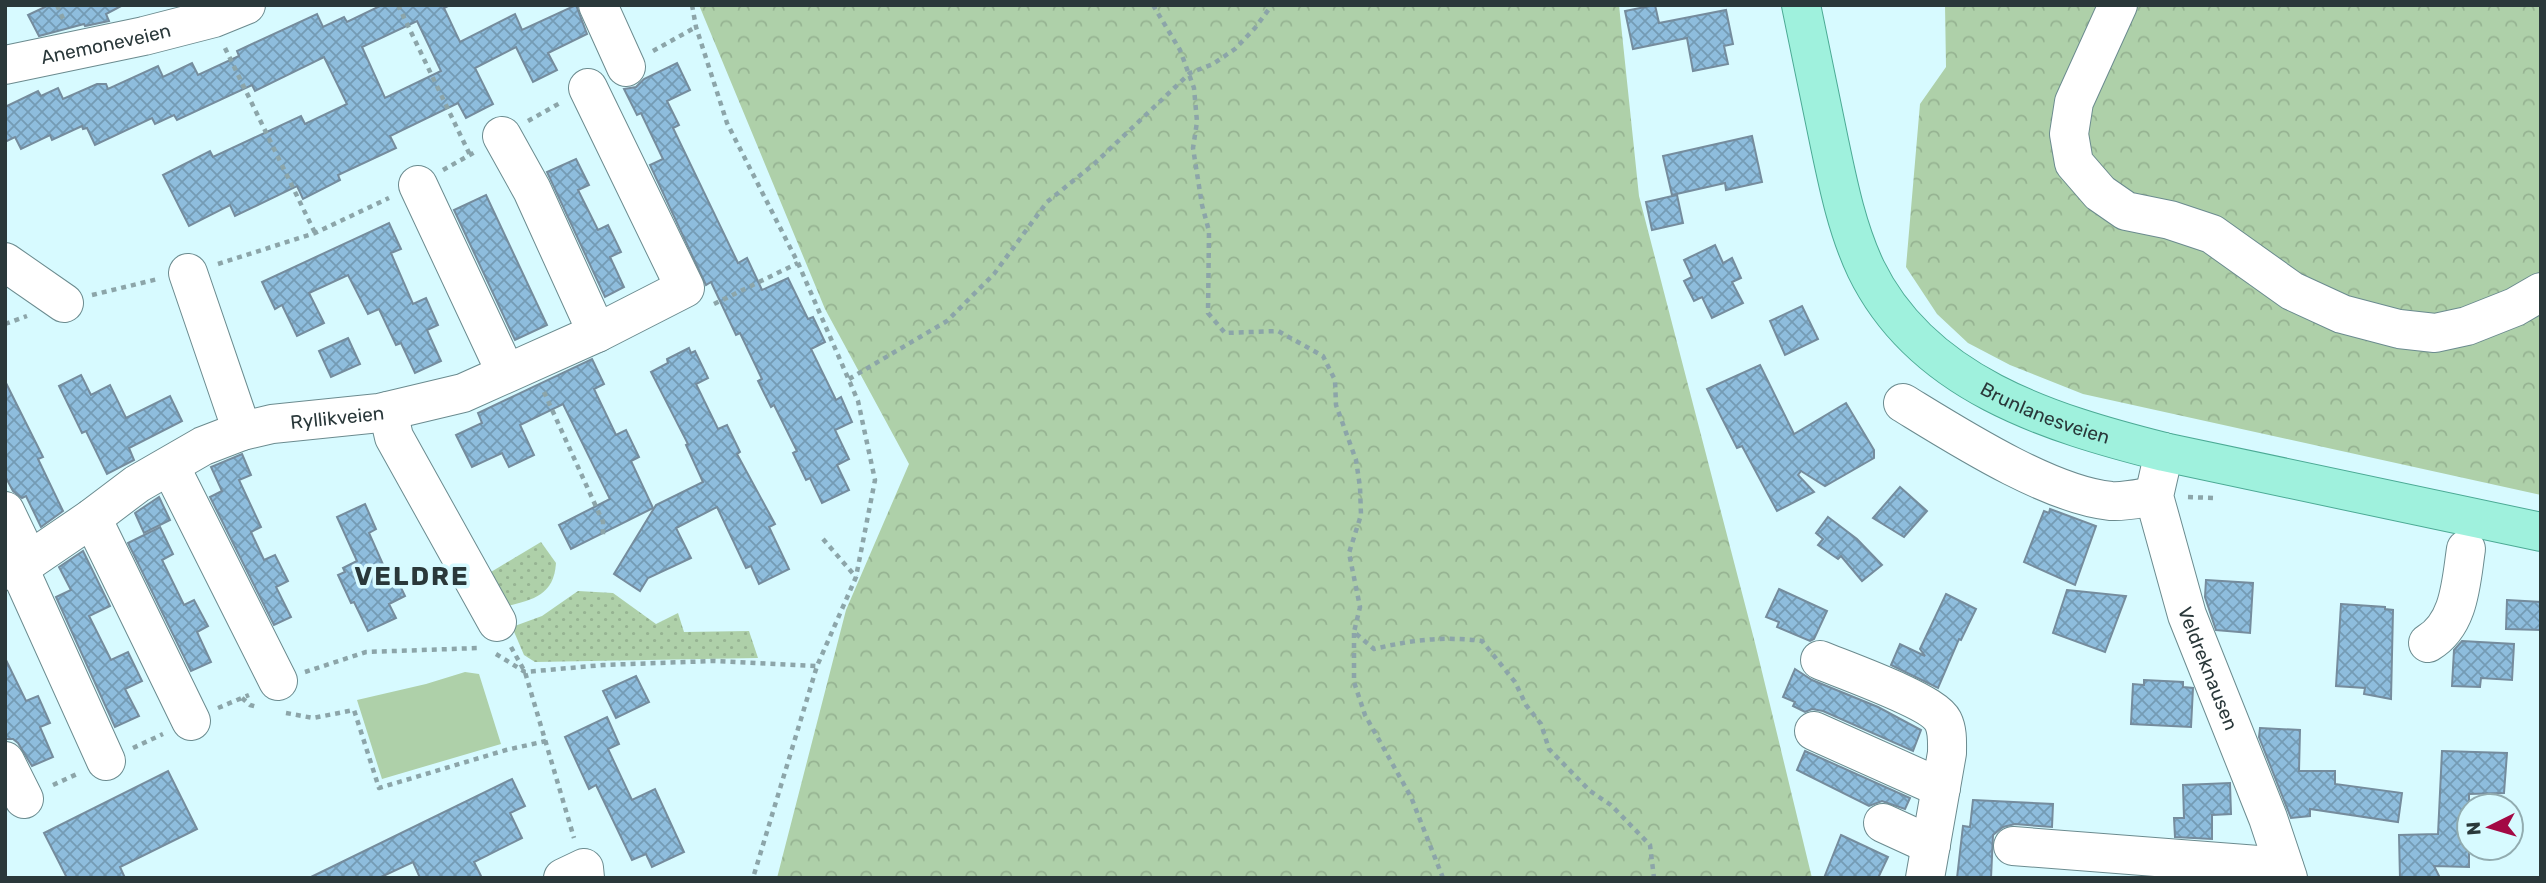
<svg xmlns="http://www.w3.org/2000/svg" width="2546" height="883" font-family="Rubik,sans-serif">
<style>
.grass{fill:url(#grass-dots)}
.forest{fill:url(#forest-crowns)}
.pitch{fill:#aed0a9}
.building{fill:url(#building-cross-hatch);stroke:#758c9d;stroke-width:2;fill-rule:evenodd}
.lines{fill:none;stroke-linecap:round;stroke-linejoin:round}
.minor-casing{stroke:#6b8b8f;stroke-width:40}
.major-casing{stroke:#4caa95;stroke-width:40}
.path{stroke:#8ca5a9;stroke-width:4.5;stroke-dasharray:5 5;stroke-linecap:butt}
.minor{stroke:#fff;stroke-width:38}
.major{stroke:#9ff1dd;stroke-width:38}
.labels{text-anchor:middle;stroke-width:7;stroke-linejoin:round;paint-order:stroke}
.street-label{font-size:19px;fill:#2a383a;stroke:#d7faff}
.district-label{font-size:26px;font-weight:bold;letter-spacing:2px;fill:#2a383a;stroke:#d7faff}
</style>
<defs>
<pattern id="grass-dots" width="8" height="8" patternUnits="userSpaceOnUse" patternTransform="scale(1.75)"><rect width="8" height="8" fill="#aed0a9"/><path d="M2 2h.1M6 6h.1" fill="none" stroke="#96b392" stroke-width="1.8" stroke-linecap="round"/></pattern>
<pattern id="forest-crowns" width="20" height="18" patternUnits="userSpaceOnUse" patternTransform="scale(1.75)"><rect width="20" height="18" fill="#aed0a9"/><path d="M2 6a3 3 0 1 1 6 0M12 15a3 3 0 1 1 6 0" fill="none" stroke="#96b392"/></pattern>
<pattern id="building-cross-hatch" width="8" height="8" patternUnits="userSpaceOnUse" patternTransform="scale(1.75)"><rect width="8" height="8" fill="#8ebddd"/><path d="M0 0l8 8M0 8l8-8" fill="none" stroke="#749bb4"/></pattern>
</defs>
<rect width="100%" height="100%" fill="#d7faff"/>
<!-- grass -->
<g class="grass">
<path d="M541,542L556,563C554,595 533,600 507,606L481,578Z"/>
<polygon points="578,591 613,593 656,624 678,613 684,632 749,631 758,658 535,662 524,655 512,627 542,616"/>
</g>
<!-- forest -->
<g class="forest">
<polygon points="699,5 1619,5 1639,196 1755,643 1812,878 777,878 846,610 909,464 825,309"/>
<polygon points="1945,5 2541,5 2541,495 2083,394 2010,365 1968,343 1937,314 1906,267 1920,104 1946,67"/>
</g>
<!-- pitch -->
<polygon class="pitch" points="465,672 479,674 501,744 382,779 357,700 426,684"/>
<!-- building -->
<g class="building">
<polygon points="49,5 123,5 106,14 109,21 85,26 84,24 39,36 28,15"/>
<path d="M382,5H450L444,8L460,42L515,14L522,30L576,5L587,34L548,53L557,70L533,82L516,47L475,68L493,104L466,118L458,103L390,136L396,148L338,175L340,180L303,199L297,186L235,216L230,205L189,226L163,175L210,151L213,157L301,116L305,124L347,104L324,57L255,91L252,85L177,120L174,115L155,124L152,118L95,145L87,128L83,129L82,126L52,140L50,135L21,149L15,137L5,142V107L38,91L41,96L58,88L63,99L97,84H106L108,89L158,66L163,77L192,63L198,75L239,56L237,51L317,14L323,27L344,17L347,22ZM417,21L441,71L385,98L362,47Z"/>
<polygon points="1655,5 1659,23 1726,10 1733,44 1724,46 1728,64 1693,71 1687,38 1633,49 1625,11"/>
<polygon points="677,63 690,90 667,101 679,125 673,128 738,263 747,258 762,290 788,278 808,319 813,317 825,342 811,349 836,400 841,397 852,422 835,430 849,459 837,465 849,490 822,503 810,478 806,480 793,453 797,451 774,405 771,407 758,381 762,379 740,333 736,335 711,282 706,285 650,165 663,159 641,113 637,115 624,89 636,87 644,79"/>
<polygon points="1752,136 1762,182 1726,190 1725,183 1672,195 1663,156"/>
<polygon points="576,159 589,185 578,190 598,230 608,225 621,252 610,257 624,287 605,297 547,172"/>
<polygon points="486,195 547,325 515,340 454,210"/>
<polygon points="1677,195 1683,223 1652,230 1646,202"/>
<polygon points="389,223 401,249 391,253 413,304 426,298 438,325 427,330 441,361 415,373 401,343 396,345 379,309 368,314 348,275 309,293 324,323 297,336 282,305 275,309 262,282"/>
<polygon points="1715,245 1723,263 1732,258 1741,278 1732,282 1743,303 1712,318 1702,297 1694,301 1684,281 1692,277 1684,260"/>
<polygon points="1802,306 1818,339 1785,355 1770,321"/>
<polygon points="348,338 360,364 331,377 319,351"/>
<polygon points="689,348 691,353 695,351 708,378 696,384 718,429 727,425 740,452 737,454 775,524 769,527 789,569 759,584 751,566 746,568 717,507 676,528 691,558 648,578 640,591 614,574 656,505 703,482 686,445 688,444 651,372 668,363 667,359"/>
<polygon points="592,359 604,384 594,389 616,435 626,430 639,457 631,461 653,508 571,549 559,525 610,499 563,404 520,425 534,455 509,467 502,453 472,467 456,435 482,423 478,413"/>
<polygon points="1760,365 1794,434 1846,403 1874,450 1874,458 1825,486 1801,471 1798,475 1814,492 1777,511 1742,446 1737,448 1707,389"/>
<polygon points="81,375 91,395 110,385 126,418 170,396 182,421 129,448 134,460 107,474 86,431 82,433 59,386"/>
<polygon points="5,381 43,457 38,459 63,511 41,527 26,496 22,498 13,491 5,476"/>
<polygon points="242,454 251,475 239,480 261,527 251,532 264,560 275,555 288,581 276,587 291,617 274,625 210,497 222,491 211,467"/>
<polygon points="1900,487 1927,511 1904,537 1873,518"/>
<polygon points="159,497 170,520 144,533 135,513"/>
<polygon points="365,504 376,529 369,533 389,578 395,575 405,596 389,604 396,618 368,631 354,602 351,603 338,575 345,572 343,568 357,561 337,517"/>
<polygon points="2050,509 2096,526 2075,585 2024,562 2044,511 2049,513"/>
<polygon points="1828,517 1857,539 1882,565 1862,581 1841,556 1838,559 1818,545 1823,539 1816,533"/>
<polygon points="160,527 173,554 162,560 184,605 194,600 208,626 197,632 211,662 191,671 128,543"/>
<polygon points="83,551 110,606 89,616 111,660 128,652 142,681 125,689 139,716 115,727 56,597 71,590 59,567"/>
<polygon points="2206,580 2253,583 2250,633 2216,630 2205,597"/>
<polygon points="1779,589 1827,611 1814,639 1810,641 1777,627 1779,622 1766,617"/>
<polygon points="2067,590 2126,596 2105,652 2053,633"/>
<polygon points="1946,594 1976,609 1961,640 1959,639 1938,688 1891,665 1900,644 1925,656 1920,649"/>
<polygon points="2507,600 2541,602 2541,630 2506,629"/>
<polygon points="2341,604 2385,607 2385,609 2393,610 2391,699 2364,694 2365,688 2336,686"/>
<polygon points="2462,641 2514,644 2512,680 2481,678 2480,687 2452,686 2454,650"/>
<polygon points="5,658 26,701 38,696 50,723 40,727 53,757 32,766 18,743 13,739 5,739"/>
<polygon points="1795,669 1812,680 1878,707 1921,730 1913,751 1823,711 1812,709 1805,712 1793,706 1795,702 1783,697"/>
<polygon points="636,676 649,702 616,718 603,691"/>
<polygon points="2144,680 2183,682 2183,687 2193,688 2191,727 2131,724 2133,684 2144,685"/>
<polygon points="607,717 619,744 608,749 632,800 655,789 684,852 652,867 646,854 632,860 596,785 589,789 565,737"/>
<polygon points="2260,728 2300,730 2299,771 2335,771 2335,784 2402,793 2398,822 2310,809 2310,816 2291,818 2259,737"/>
<polygon points="1805,751 1910,798 1905,809 1882,801 1869,806 1797,770"/>
<polygon points="2442,751 2507,753 2504,793 2469,794 2469,867 2434,866 2440,878 2400,878 2399,835 2438,834"/>
<polygon points="168,771 197,829 120,867 125,878 67,878 44,833"/>
<polygon points="512,779 525,806 510,813 522,838 474,862 482,878 420,878 413,862 379,878 309,878"/>
<polygon points="2230,783 2231,814 2212,815 2212,839 2175,837 2174,818 2184,818 2183,785"/>
<polygon points="1973,800 2053,804 2052,827 2015,824 2003,827 1993,835 1991,878 1957,878 1963,826 1970,827"/>
<polygon points="1841,835 1888,857 1878,878 1824,878"/>
</g>
<g class="lines">
<!-- minor casing -->
<g class="minor-casing">
<g id="minor">
<polyline points="598,5 626,67"/>
<polyline points="2118,5 2074,102 2069,134 2074,163 2100,193 2126,211 2170,220 2212,234 2292,291 2342,314 2399,329 2435,333 2467,326 2515,307 2541,292"/>
<path id="s1" d="M5,65L144,36L214,18L246,5"/>
<polyline points="502,136 532,190 597,333"/>
<polyline points="418,185 506,373"/>
<polyline points="5,262 64,303"/>
<polyline points="188,273 242,431"/>
<path d="M1903,403C1957,436 2049,495 2111,501C2125,502 2141,498 2154,496"/>
<polyline points="388,411 394,437 497,622"/>
<path id="s2" d="M2164,452L2154,496L2187,615L2268,818L2288,878"/>
<polyline points="170,466 278,681"/>
<polyline points="5,511 29,561"/>
<polyline points="92,518 191,721"/>
<polyline points="18,566 106,761"/>
<path id="s3" d="M5,571L29,561L92,518L137,484L203,446L242,431L272,424L379,413L463,393L597,333L685,288L588,88"/>
<path d="M2428,643C2460,624 2461,582 2466,549"/>
<path d="M1820,660C1844,670 1933,701 1943,721C1948,731 1947,743 1947,753L1925,878"/>
<polyline points="1814,731 1941,788"/>
<polyline points="5,761 24,799"/>
<polyline points="1883,823 1931,845"/>
<polyline points="2013,846 2284,867"/>
<polyline points="563,878 584,868 585,878"/>
</g>
</g>
<!-- major casing -->
<g class="major-casing">
<g id="major">
<path id="s4" d="M1801,5C1810,50 1820,96 1829,141C1838,184 1847,229 1866,269C1922,384 2049,423 2164,452L2541,532"/>
</g>
</g>
<!-- path -->
<g class="path">
<polyline points="57,5 64,21"/>
<polyline points="398,5 470,155"/>
<polyline points="692,5 696,27 727,123 798,263 858,401 875,480 856,577 817,666 753,878"/>
<path d="M1153,5L1180,50L1194,88L1197,122L1193,148L1202,205L1209,231L1208,313L1225,333L1278,331L1323,356L1335,380L1336,405L1356,460L1360,487L1361,515L1349,553L1360,607L1354,632L1374,649C1411,640 1444,636 1482,641L1515,682L1526,705L1541,724L1549,749L1590,791L1611,805L1650,845L1654,878"/>
<polyline points="225,48 315,233"/>
<polyline points="653,51 696,27"/>
<polyline points="528,121 560,103"/>
<polyline points="443,170 475,152"/>
<polyline points="218,264 315,233 389,198"/>
<polyline points="92,295 158,279"/>
<polyline points="714,304 798,263"/>
<polyline points="5,324 27,316"/>
<polyline points="849,379 947,321 994,274 1047,202 1094,164 1190,73 1213,64 1235,49 1255,28 1272,5"/>
<polyline points="544,392 603,522 603,539"/>
<polyline points="2188,497 2214,498"/>
<polyline points="823,539 856,577"/>
<polyline points="1354,633 1354,682 1365,715 1411,797 1443,878"/>
<polyline points="511,647 525,672 574,838"/>
<polyline points="496,654 525,672 603,665 713,661 817,666"/>
<polyline points="305,672 366,652 479,648"/>
<polyline points="242,698 250,705 257,707"/>
<polyline points="218,708 249,695"/>
<polyline points="286,713 313,718 354,710 379,788 506,750 546,741"/>
<polyline points="133,748 163,734"/>
<polyline points="53,785 77,774"/>
</g>
<!-- minor -->
<use href="#minor" class="minor"/>
<!-- major -->
<use href="#major" class="major"/>
</g>
<g class="labels">
<!-- street labels -->
<g class="street-label">
<text dy="7" stroke="none"><textPath href="#s1" startOffset="103">Anemoneveien</textPath></text>
<text dy="7" stroke="none"><textPath href="#s4" startOffset="509">Brunlanesveien</textPath></text>
<text dy="7" stroke="none"><textPath href="#s3" startOffset="373">Ryllikveien</textPath></text>
<text dy="7" stroke="none"><textPath href="#s2" startOffset="226">Veldreknausen</textPath></text>
</g>
<!-- district labels -->
<g class="district-label">
<text x="412" y="585">VELDRE</text>
</g>
</g>
<!-- border -->
<rect width="2546" height="883" fill="none" stroke="#2a383a" stroke-width="14"/>
<!-- north arrow -->
<g transform="translate(2490 827) rotate(265)"><circle r="33" fill="#d7faff" stroke="#92acb0" stroke-width="2"/>
<path d="M0-5L12 26L0 18L-12 26Z" fill="#a30944"/>
<text y="-10" font-size="19" font-weight="bold" text-anchor="middle" fill="#2a383a">N</text>
</g>
</svg>
